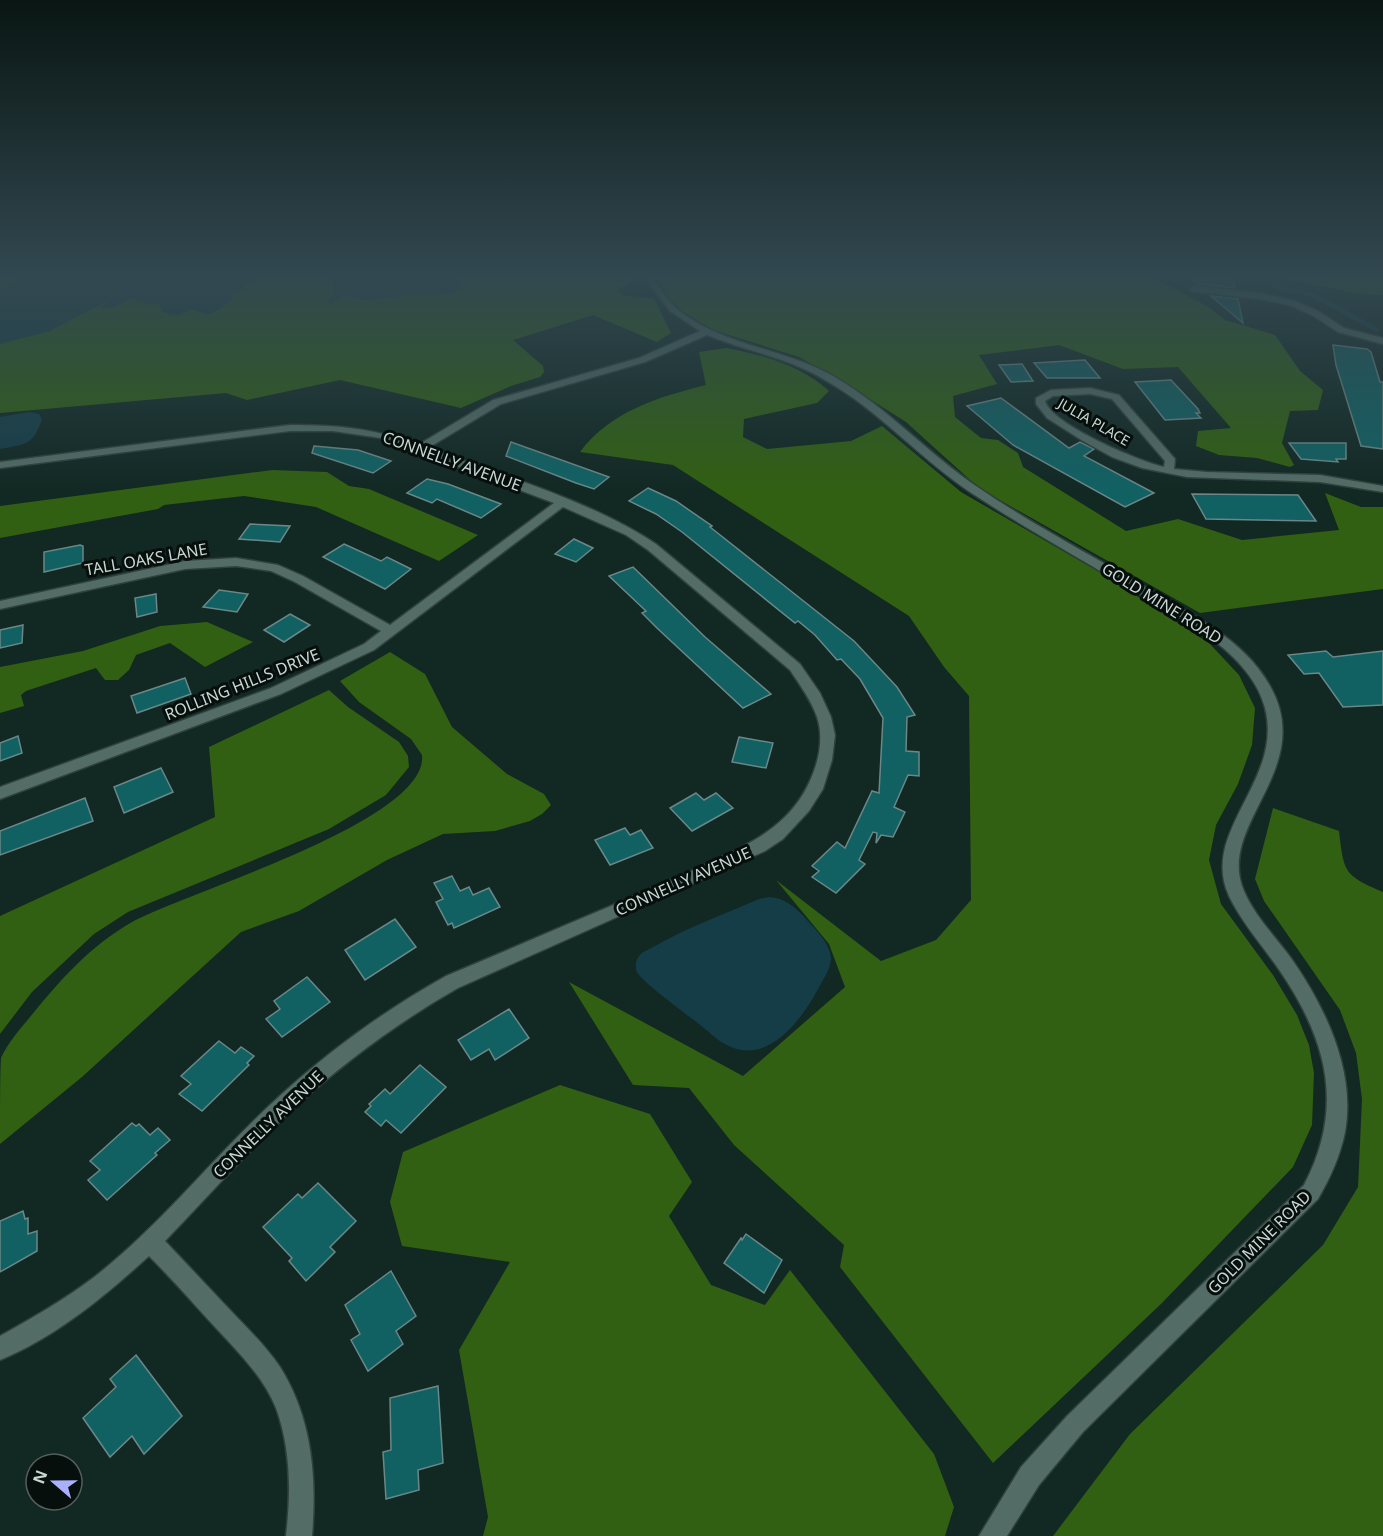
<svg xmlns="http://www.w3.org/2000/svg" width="1383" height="1536" font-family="'Noto Sans',sans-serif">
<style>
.forest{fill:#316012}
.water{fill:#153d47}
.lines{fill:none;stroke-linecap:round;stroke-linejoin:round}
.stream{stroke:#153d47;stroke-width:4.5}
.building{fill:#116163;stroke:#6b8787;stroke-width:1.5}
.minor-casing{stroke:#30413c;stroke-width:3}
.minor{fill:#536c66;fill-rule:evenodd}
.labels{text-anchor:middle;stroke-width:6;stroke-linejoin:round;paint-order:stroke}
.far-street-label{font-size:14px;fill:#c9d7d3;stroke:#060f0c}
.street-label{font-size:16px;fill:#c9d7d3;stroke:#060f0c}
</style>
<rect width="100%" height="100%" fill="#112823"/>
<!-- forest -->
<g class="forest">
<polygon points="0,278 640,278 620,288 618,292 625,296 654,299 671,333 657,342 593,315 513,340 543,366 544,372 540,377 511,386 461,408 340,380 247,400 226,393 0,413"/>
<polygon points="656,278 1155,278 1210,308 1225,320 1275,335 1300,371 1323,390 1318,410 1290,411 1282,443 1294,465 1290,467 1257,458 1219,455 1196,446 1198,431 1231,428 1178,367 1123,369 1059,345 979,355 997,384 953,396 955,417 981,438 998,440 1018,453 1023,467 1126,531 1178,519 1242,540 1339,530 1325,493 1361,507 1383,507 1383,589 1200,613 980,489 906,422 838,379 799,357 713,330 682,311 671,300"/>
<polygon points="1279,278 1383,278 1383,295 1357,293"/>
<path d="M726,348C763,355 801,365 829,391L817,403L744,419L743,437L767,449L851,441L882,426L961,492L1108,577L1210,644L1239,675L1255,708L1252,745L1238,784L1216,825L1209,860L1221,904L1273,975L1297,1015L1309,1045L1314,1073L1312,1125L1293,1167L1162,1303L993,1463L840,1267L844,1245L734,1145L689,1088L633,1085L569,982L743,1076L845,987L829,944L776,880L881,961L936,940L971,900L969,696L944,667L909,616L673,465L580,452C611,411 658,397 706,385L699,352Z"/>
<polygon points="272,470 327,472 349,486 369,489 478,535 439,561 316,507 244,496 164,505 158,509 0,538 0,506"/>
<polygon points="207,622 253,642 205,667 170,643 136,655 129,670 118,680 105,680 96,668 26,691 21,695 24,706 0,713 0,667 83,651 160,626"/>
<path d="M390,652L425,674L452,727L507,774L544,794L551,805L542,814L530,821L495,831L443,834L387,860L299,911L241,932L82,1077L0,1144C0,1129 0,1068 1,1058C7,1044 20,1029 30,1017C61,979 89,947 132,922C184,893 429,821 422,755L411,739L359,702L340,681Z"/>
<polygon points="329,690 348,707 399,742 408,756 409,767 386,795 329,829 128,912 94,934 32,992 0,1034 0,916 215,817 209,747"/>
<path d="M1273,808L1339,831C1344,873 1344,875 1383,892V1536H1053L1130,1434L1323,1245L1358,1187L1362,1099L1356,1053L1340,1010L1264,901L1255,879Z"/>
<polygon points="560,1085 650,1114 692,1182 669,1216 711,1285 765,1305 790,1270 934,1454 954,1507 945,1536 483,1536 488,1517 459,1350 510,1262 402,1246 390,1202 403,1152"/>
</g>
<!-- water -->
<g class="water">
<path d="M21,278H260L247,284L238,293H230L234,297L220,309L207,315L192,309C180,316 175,317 161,311L160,304L150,305L131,298L114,307L101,308L111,299L50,331L0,344V290Z"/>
<polygon points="332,278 458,278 460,288 453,293 437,296 403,296 365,300 345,295 326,306 334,293"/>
<path d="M29,412L39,414L42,419C33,446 25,444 0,449V417Z"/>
<path d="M769,897C786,898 796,908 807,920C816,930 830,943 831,958C831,969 822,981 817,991C795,1031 756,1075 711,1034C697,1021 643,984 637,972C635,967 635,960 640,955C643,951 651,949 655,946C688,927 725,914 759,899Z"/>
</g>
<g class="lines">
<!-- stream -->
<polyline class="stream" points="1265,278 1277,287 1313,295 1377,330"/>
</g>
<!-- building -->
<g class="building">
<polygon points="1191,278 1233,280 1235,288 1198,284"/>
<polygon points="1211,296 1238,299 1243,323"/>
<polygon points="1333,345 1367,349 1371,352 1380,382 1383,382 1383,449 1361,446 1336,365"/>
<polygon points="1085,360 1100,378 1047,378 1034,363"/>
<polygon points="1022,364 1033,381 1011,382 999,365"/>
<polygon points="1171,380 1198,409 1200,413 1196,413 1201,418 1165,420 1135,382"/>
<polygon points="1001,398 1069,448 1080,442 1094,449 1084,456 1154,493 1125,507 1013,445 967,406"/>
<polygon points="511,442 609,477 594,489 576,483 506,456"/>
<polygon points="1289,443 1346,443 1346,459 1336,459 1338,462 1301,459"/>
<polygon points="314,446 358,450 391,461 373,473 312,453"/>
<polygon points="427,479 448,484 501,504 481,518 437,499 432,503 407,493"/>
<polygon points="648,488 676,501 712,526 710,527 854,641 897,687 915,715 907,717 906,751 919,752 919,776 908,775 894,807 905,812 893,837 881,835 876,843 877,833 873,832 859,860 865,864 836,893 812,877 819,871 812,866 837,842 845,848 872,791 879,793 883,718 860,679 841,659 837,660 815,635 798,621 795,623 682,532 656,514 629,501"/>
<polygon points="1192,494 1298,495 1316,521 1206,519"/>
<polygon points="250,524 290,526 280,542 239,539"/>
<polygon points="574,539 593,548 576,562 555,554"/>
<polygon points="344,544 381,561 387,557 411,569 385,589 323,557"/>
<polygon points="80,545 83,546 83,563 44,572 44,552"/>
<polygon points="633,567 705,637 771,694 743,708 658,629 642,613 646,611 609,576"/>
<polygon points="219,590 248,594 237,612 203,607"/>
<polygon points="156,594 157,612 137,617 135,598"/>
<polygon points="290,614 310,625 284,642 264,630"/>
<polygon points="23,625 22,643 0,648 0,630"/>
<polygon points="1326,651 1333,657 1383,651 1383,705 1343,707 1319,673 1304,674 1288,655"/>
<polygon points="185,678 191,694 137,713 131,696"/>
<polygon points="18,736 22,753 0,761 0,743"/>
<polygon points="739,737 773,743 766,768 732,762"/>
<polygon points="161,768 173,792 124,813 114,787"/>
<polygon points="696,793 704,800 716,793 733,808 692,831 670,808"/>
<polygon points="85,798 93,821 0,855 0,831"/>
<polygon points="625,828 630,835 641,830 653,848 610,865 595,840"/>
<polygon points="452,876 460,891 469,887 473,895 489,888 500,907 454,928 452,923 448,925 436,902 443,899 434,883"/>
<polygon points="395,919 416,947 365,980 345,950"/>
<polygon points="307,977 330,1002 282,1037 266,1019 280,1009 274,1001"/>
<polygon points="509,1009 529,1038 495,1060 489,1049 471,1060 458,1040"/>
<polygon points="219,1041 235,1053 241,1047 254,1056 247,1063 249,1065 202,1111 179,1094 191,1084 181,1076"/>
<polygon points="420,1065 446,1087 401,1133 386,1120 381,1126 365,1112 371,1106 369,1104 385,1089 390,1094"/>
<polygon points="132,1123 136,1126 139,1124 150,1135 158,1128 170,1140 155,1153 157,1155 107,1200 88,1180 100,1170 90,1161"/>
<polygon points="318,1183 356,1221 330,1247 335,1252 306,1281 289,1261 292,1258 263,1227 298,1194 302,1198"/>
<polygon points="23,1211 25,1219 28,1218 28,1234 37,1231 37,1251 0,1272 0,1221"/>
<polygon points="746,1234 782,1260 764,1293 724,1263 741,1238 742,1240"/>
<polygon points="391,1271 416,1316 396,1331 403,1344 368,1371 351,1340 360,1334 345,1305"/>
<polygon points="136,1355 182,1416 144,1454 132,1436 110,1457 83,1418 116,1387 110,1379"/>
<polygon points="438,1386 443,1463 418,1470 419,1490 386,1499 383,1452 391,1450 390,1398"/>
</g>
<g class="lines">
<!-- minor casing -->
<g class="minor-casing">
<g id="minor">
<path d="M645,278H653C660,289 667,300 677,309C722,346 784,348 833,376C887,407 928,454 979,488C1033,525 1092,555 1148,589C1192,615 1244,639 1270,686C1317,769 1215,825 1244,891C1255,917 1277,938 1293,961C1326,1009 1356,1072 1345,1132C1340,1157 1330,1178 1318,1199L1083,1432L1039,1485L1007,1536H979L1021,1467L1067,1416L1304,1185C1345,1107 1327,1040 1280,971C1263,946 1242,923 1229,896C1199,831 1284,781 1265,708C1250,648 1166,610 1117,581C1069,552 1020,525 973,494C921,460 880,411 825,380C789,358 746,351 707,335L645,362L501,404L428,448C501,475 592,501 656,544L800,664L820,693L831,717L835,735L832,760L823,789L809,811L783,839L765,851L458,988C400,1021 346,1061 296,1106C250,1149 208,1196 165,1241C187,1264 209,1288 231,1311C248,1329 266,1346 280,1367C312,1418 317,1477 312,1536H286C291,1493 291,1449 276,1408C263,1376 238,1352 215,1327C193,1303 172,1279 149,1256C105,1296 56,1337 0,1360V1336C32,1318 64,1300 93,1278C163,1224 217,1152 283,1093C333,1048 387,1009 446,976C506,951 565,925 625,900C653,888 681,876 709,863C756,841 795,823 814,771C820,754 823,735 817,717C811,700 800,685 790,670L648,550L626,535L563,507L374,650L281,694L0,799V787L271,688L364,644L381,631L295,582L271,571L236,566L185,569L0,609V601L185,561L236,558L278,565L303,576L390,625L554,503L381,438L333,431H290L0,468V462L290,425C338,425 373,428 418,445L493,400L639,358L700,331L670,311Z"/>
<polygon points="1194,286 1260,293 1295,301 1318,311 1344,328 1383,338 1383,344 1338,332 1312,315 1289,305 1260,299 1191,291 1190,289"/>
<path d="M1090,388L1119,395L1175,459L1174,469L1207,472L1320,475L1383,486V492L1320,482L1187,477L1142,468L1112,457L1083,441L1047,418L1036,404V398L1051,390ZM1090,394L1112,399L1165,461L1164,467C1139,461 1052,425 1045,401L1053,396Z"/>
</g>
</g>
<!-- minor -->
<use href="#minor" class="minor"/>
</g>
<!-- sky -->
<linearGradient id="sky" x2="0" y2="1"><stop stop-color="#091613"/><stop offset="0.56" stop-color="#324850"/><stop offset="1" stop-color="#324850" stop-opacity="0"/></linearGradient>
<rect width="1383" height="493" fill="url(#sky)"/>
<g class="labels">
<!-- far-street labels -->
<g class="far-street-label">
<text transform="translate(1094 422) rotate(30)" y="5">JULIA PLACE</text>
</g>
<!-- street labels -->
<g class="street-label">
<text transform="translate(452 461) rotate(20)" y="6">CONNELLY AVENUE</text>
<text transform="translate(146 559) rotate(-10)" y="6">TALL OAKS LANE</text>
<text transform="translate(1162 603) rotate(32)" y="6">GOLD MINE ROAD</text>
<text transform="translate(242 684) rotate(-22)" y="6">ROLLING HILLS DRIVE</text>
<text transform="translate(683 881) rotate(-24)" y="6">CONNELLY AVENUE</text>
<text transform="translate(268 1124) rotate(-44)" y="6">CONNELLY AVENUE</text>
<text transform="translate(1259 1242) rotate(-45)" y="6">GOLD MINE ROAD</text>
</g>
</g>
<!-- north arrow -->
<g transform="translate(54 1482) rotate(290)"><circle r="28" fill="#060f0c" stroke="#545f5c" stroke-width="1.5"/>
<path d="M0-4.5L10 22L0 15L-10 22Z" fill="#aab0fc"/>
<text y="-9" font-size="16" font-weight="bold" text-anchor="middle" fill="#c9d7d3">N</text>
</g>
</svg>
